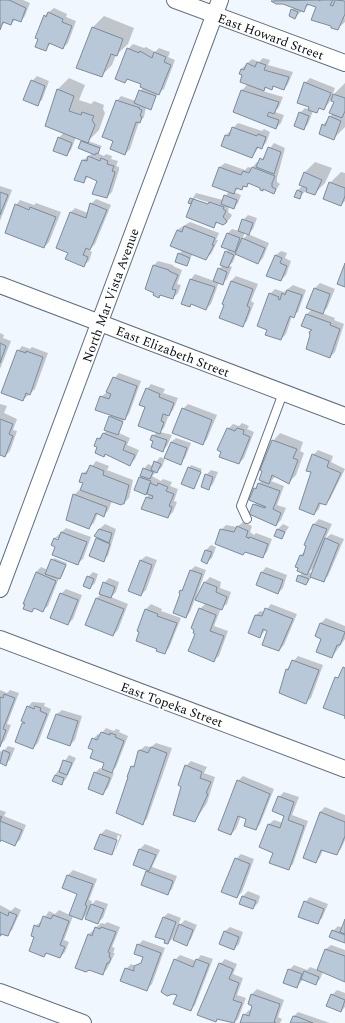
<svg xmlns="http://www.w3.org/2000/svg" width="345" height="1023" font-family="Spectral,serif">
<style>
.shadow{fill:#0003;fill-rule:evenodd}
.building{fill:#b8c8d8;stroke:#7c8c9a}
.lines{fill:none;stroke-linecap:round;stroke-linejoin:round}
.lane-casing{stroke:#61707e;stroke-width:10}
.street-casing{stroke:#61707e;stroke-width:18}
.lane{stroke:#fff;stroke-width:8}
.street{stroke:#fff;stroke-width:16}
.labels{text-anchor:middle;stroke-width:3;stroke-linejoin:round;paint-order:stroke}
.street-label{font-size:13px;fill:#090e13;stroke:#fff}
</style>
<rect width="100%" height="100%" fill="#f1f7fe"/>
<!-- shadow -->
<g class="shadow">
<polygon points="0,0 23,0 30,3 25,16 21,21 16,19 11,24 5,22 0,28"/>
<polygon points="273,0 344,0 345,22 337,29 317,7 310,4 295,17 292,10 295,7 283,3 277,3"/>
<polygon points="54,8 67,14 66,17 76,21 68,43 63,48 51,43 45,50 44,16"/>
<polygon points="104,16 134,28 128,44 116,55 112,65 101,76 93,27"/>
<polygon points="133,44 144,48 146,47 155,52 159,48 170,52 168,57 175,60 164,89 158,93 151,109 146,107 144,117 139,122 130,149 125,154 114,140 117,101 121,96 136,101 143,87 143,84 128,78 125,82 128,49"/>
<polygon points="263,58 270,60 268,65 293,72 288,84 284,89 275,86 272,88 267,87 263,91 283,97 279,107 275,112 284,115 281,123 276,128 234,111 242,90 248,84 241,69 252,59 259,62"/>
<polygon points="37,76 49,81 42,100 37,104 32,81"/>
<polygon points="69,78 85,85 79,100 91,104 94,101 104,105 103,109 105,113 99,130 88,141 102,146 97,153 104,156 106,154 112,156 111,159 118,161 116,166 119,167 119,170 112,192 107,197 98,180 89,176 83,182 76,179 83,160 93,153 82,141 83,140 76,137 71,150 66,155 59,138 64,132 58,89"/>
<polygon points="310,78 335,88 332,96 345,83 345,127 334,138 323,125 333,113 335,101 331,100 324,109 321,107 316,112 313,111 308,124 303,129 300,113 305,108 310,110 305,83"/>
<polygon points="238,123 262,131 264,129 270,132 266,143 261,148 259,147 252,157 226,135"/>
<path d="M274,143L285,148L277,178V182L280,184L274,193L250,183L241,189L239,188L234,192L241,195L238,203L234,208L229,206L228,212L232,215L231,217L226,223L218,222L214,226L190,203L196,193L223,200L229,191L220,167L225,163L245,170L248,167L252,168L257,162L259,163ZM195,198L213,204V206L195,200Z"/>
<polygon points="315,162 332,168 325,183 314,194 306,191 299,197 298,190 302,186 304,173"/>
<polygon points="341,172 345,173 345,201 341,205 330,183"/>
<polygon points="0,186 12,190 0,221"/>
<polygon points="96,199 111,205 95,244 89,250 92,252 89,261 84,265 69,252 70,213 75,208 88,213 91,204"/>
<polygon points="20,200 34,205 36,203 61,212 49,242 44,247 16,205"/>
<path d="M248,215L257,218L253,229L248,234L269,243L263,258L258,263L236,254L233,262L229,266L232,267L227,279L222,284L219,282L211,304L206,309L192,303L189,306L182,303L191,279L195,274L214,281L219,269L223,265L226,252L229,249L227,234L232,229L239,231L243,220ZM245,232L248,234L242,240Z"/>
<polygon points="190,222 219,233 216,240 218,240 211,254 206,258 193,254 186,264 179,254 183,250 177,230"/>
<polygon points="281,251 287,253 285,258 291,261 286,275 281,280 276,255"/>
<polygon points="158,261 173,265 173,266 182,270 177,284 181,285 178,293 173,298 155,292 148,280 153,266"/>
<polygon points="236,276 258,284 251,301 254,303 247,321 242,326 231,281"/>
<polygon points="320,283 335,289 327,308 322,313 335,318 334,320 344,324 335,352 330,357 310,332 313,329 307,314 312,309 308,307 315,288"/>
<polygon points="293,285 306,290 298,312 292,316 286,334 281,339 268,329 270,294 275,289 284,292"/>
<polygon points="0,333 4,335 3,338 11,341 0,369"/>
<polygon points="22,346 30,349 32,347 48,353 35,389 23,400 18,351"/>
<polygon points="119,373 141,381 129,414 124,419 119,433 130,438 127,445 139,450 135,459 130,464 105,454 103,456 99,446 98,439 107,430 110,417 112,414 101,397 107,392 111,382"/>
<polygon points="151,384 165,389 163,393 178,398 173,410 167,416 168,417 164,428 160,432 172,435 167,446 162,451 154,441 153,436 157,432 147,407 147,389"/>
<polygon points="0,404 7,406 4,413 17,419 13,430 17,431 10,451 5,456 0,453"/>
<polygon points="188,404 217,415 207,439 203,444 183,409"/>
<polygon points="242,423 249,426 247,429 254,432 244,458 239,463 228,429 233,424 239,426"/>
<polygon points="280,433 303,442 300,451 304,453 296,475 289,482 276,476 271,481 284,486 277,505 286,508 281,520 276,525 250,514 256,502 255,488 262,480 273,441"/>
<polygon points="176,438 191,443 185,458 180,463 171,442"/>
<polygon points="318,450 333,456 331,462 345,469 330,499 325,504 321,503 319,509 314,514 313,455"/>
<polygon points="160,457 165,459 162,467 152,476 161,481 163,479 172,482 170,486 178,489 174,501 177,502 173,512 168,517 147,497 150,494 135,489 144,469 148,464 153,466"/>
<polygon points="96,461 109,466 107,470 133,480 129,498 124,503 112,501 108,511 104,515 98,513 94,523 89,527 74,495 79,490 81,491 84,483 80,481 83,473 90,469"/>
<polygon points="191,465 202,469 194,488 189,468"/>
<polygon points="211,470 218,472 213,484 208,489 206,475"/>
<path d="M319,519L332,524L325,539L331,534L344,539L328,576L323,581L312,577L306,584L297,581L302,572L300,556L305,551L314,524ZM315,566L312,574L309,572Z"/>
<polygon points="243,522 252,526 250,532 254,535 256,533 272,539 267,552 262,557 246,551 221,530 226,525 237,527"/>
<polygon points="105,524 116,529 108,556 103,560 90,555 98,536 97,531"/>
<polygon points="283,524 289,527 281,538 278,529"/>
<path d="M66,528L91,537L83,559L78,563L56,546L55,538ZM56,538L63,540L62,542L56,540Z"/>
<polygon points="211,545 216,547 212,558 207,562 202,560 206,550"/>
<polygon points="146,556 157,560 146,590 141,595 141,560"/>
<polygon points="54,558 67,563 62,576 59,578 48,606 43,610 36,608 32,611 36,572 41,567 48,570"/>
<polygon points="195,566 206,570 196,597 197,598 205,582 210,577 221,582 220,588 231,592 227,604 221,608 214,626 228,631 219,656 214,660 196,634 200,609 206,603 195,599 190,612 186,617 181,591 184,587 191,570"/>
<polygon points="266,567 287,575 283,588 278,593 257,585 262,572"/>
<polygon points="93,572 98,574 95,583 90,588 88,577"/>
<polygon points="109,578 119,582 116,592 111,597 128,604 118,630 113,635 97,598 102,593 104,583"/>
<polygon points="66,589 82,595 73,619 68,624 61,594"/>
<polygon points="151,604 162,609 161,611 181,618 169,648 164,653 138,630 146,609"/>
<polygon points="271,604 297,614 284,645 279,650 268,630 266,629 260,637 255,616 260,611 265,612"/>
<polygon points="326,618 345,626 345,639 332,657 322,638 316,636 321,623"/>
<polygon points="298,656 323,665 311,698 306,702 280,693 287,669"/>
<polygon points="0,690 7,693 10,690 19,693 7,724 11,725 5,740 0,745"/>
<polygon points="32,702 45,703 44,706 51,709 38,743 33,748 23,724 25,722 28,707"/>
<polygon points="62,710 82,716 75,740 70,745 57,714"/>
<polygon points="106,728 114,731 116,729 120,730 119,732 128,736 116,767 111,772 114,773 108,788 103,793 95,773 100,768 103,769 105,763 95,750 93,739 98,734 100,735"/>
<polygon points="156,743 172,748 147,819 142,823 132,767 136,763 139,751 145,746 151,747"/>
<polygon points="8,746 15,748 10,760 5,764 0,762 0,751 3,752"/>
<polygon points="69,755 76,758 66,779 62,783 55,775"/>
<polygon points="191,761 207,767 204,773 215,777 207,803 195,821 183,786 186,766"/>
<polygon points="243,776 274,789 260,824 256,829 248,818 241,816 236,829 231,834 238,781"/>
<polygon points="284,792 299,797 292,815 308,821 293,864 288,869 274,852 269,824 274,820 283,823 286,815 279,797"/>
<polygon points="325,807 345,815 345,840 341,849 336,854 323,850 320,857 315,862 320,812"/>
<polygon points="0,810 6,812 4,816 26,825 20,840 15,844 0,840"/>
<path d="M106,829L122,835L116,849L111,854L95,848L101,834ZM118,835L120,836L115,850H113Z"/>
<polygon points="145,844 160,850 152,867 177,876 172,889 167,894 147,872 149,870 134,864 140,849"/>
<polygon points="241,854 254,859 242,892 237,897 236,859"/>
<polygon points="73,870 97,879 89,900 92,901 90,906 96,900 108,904 103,918 98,922 89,912 82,919 73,916 64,940 69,942 65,952 60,957 47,952 44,956 36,936 35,926 42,921 49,911 55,914 59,910 70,915 78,893 63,888 68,875"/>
<polygon points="248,891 260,896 258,903 253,908 240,903 243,896"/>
<polygon points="310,897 328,904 322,918 317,923 305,902"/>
<polygon points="0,905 11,911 15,907 21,910 12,930 7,935 3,934 0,937"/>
<polygon points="168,913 181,918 173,938 168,943 163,918"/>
<polygon points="185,920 197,925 191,939 186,944 180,925"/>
<polygon points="345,921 345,942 333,931 338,926 343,928"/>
<polygon points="107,922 120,927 112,947 115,948 113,953 115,953 107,969 102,974 89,934 101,923 105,924"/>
<polygon points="230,927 243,932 239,944 234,949 221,944 225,931"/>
<polygon points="143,940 165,948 152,984 147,989 126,969 131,964 136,966 143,961 144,956 138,945"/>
<polygon points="331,945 345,950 345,981 323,972 320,979 315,984 303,979 297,987 289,970 294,965 307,970 310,967 318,970 326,949"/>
<polygon points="180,955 196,961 201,955 213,959 195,1005 190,1010 178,995 175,960"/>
<polygon points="225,959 237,964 233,974 243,978 237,995 246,998 238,1019 234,1023 219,1018 216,1021 220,964"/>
<polygon points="257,989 284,1000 278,1017 282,1019 280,1023 244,1023 244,1015 249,1010 251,1011 254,1005 249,1004 252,994"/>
<polygon points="337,990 345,993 345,1007 341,1011 332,995"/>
<polygon points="298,1012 330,1023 291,1023 294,1016"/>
</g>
<!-- building -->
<g class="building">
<polygon points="0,0 9,0 26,8 21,22 13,19 11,25 3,22 0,30"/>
<polygon points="318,0 320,1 320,0 333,0 330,5 333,6 335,0 345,1 345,14 338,30 331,28 331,26 311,20 316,7 307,4 304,12 283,4 276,4 271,1"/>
<polygon points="291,9 298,12 295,19 289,16"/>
<polygon points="48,12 63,19 62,22 72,26 63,49 49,43 46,51 35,47 38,39 35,38 44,15 46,17"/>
<polygon points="92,27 123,39 117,56 111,54 102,77 76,68"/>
<polygon points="127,48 139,53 140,51 152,58 154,52 166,57 164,62 171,65 159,95 140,87 141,84 127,79 125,83 115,79"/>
<polygon points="257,62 266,65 264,70 289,77 284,90 273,86 272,90 265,87 264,91 240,82 242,75 239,74 241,69 244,70 247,63 255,67"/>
<polygon points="31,80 45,86 38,106 23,100"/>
<polygon points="304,82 331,93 324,110 319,108 317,113 308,110 309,107 297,103"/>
<polygon points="57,89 74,96 69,111 81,115 82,112 94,116 92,120 95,125 88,143 45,126"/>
<polygon points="139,90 156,96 151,110 134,103"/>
<polygon points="241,90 279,102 274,114 269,112 267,116 279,120 276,129 233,112"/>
<polygon points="333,94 345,98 345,111 342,118 329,113 334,102 331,101"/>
<polygon points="116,100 140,108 139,109 142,110 140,116 142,117 140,123 136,122 125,155 110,149 113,141 102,137"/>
<polygon points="299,112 309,116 304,130 294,126"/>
<polygon points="329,116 341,121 334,140 319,134 322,124 325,126"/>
<polygon points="232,127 257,136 258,134 266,137 262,149 257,147 252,158 221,146 225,135 229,136"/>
<polygon points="58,137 72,143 67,156 53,151"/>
<polygon points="81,141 100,148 98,154 96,153 95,155 78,148"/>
<polygon points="268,147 281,152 274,174 256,167 260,158 263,160"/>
<polygon points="88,156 100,161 101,158 108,161 107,164 114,166 112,171 115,172 114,176 107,198 92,194 97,181 86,176 84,183 74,180 82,160 87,161"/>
<polygon points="219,167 241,175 243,171 249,173 252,167 275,176 272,183 272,187 276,189 274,194 263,189 263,191 260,190 260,188 248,183 247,187 243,186 242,190 236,188 234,194 212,186"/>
<polygon points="304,172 322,180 315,195 306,192 307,188 299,185"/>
<polygon points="329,182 345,188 345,196 341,206 323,199"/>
<polygon points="297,190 302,192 300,199 294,197"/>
<polygon points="0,192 8,195 0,215"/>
<polygon points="224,195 237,200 234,209 221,204"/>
<polygon points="190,198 193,199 191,204 188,203"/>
<polygon points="193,199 208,204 209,202 224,207 223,209 226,211 223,217 227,221 226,223 223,225 216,222 214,228 186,217"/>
<polygon points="90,203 107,210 90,250 86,248 83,255 88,257 84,267 65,259 68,253 56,248 70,212 86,218"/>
<polygon points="15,204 29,210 30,207 56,217 44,248 5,233"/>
<polygon points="242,219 253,223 249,235 238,231"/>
<polygon points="184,226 215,238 212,245 214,245 206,260 170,246 177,230 182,232"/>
<polygon points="227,233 240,238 235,252 221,247"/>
<polygon points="242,238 265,248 258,264 235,254"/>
<polygon points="225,251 234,255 228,268 220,265"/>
<polygon points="178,253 190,258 187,266 175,262"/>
<polygon points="275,255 282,258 280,263 287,266 281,281 266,276"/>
<polygon points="345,263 345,287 337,284"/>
<polygon points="153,265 169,270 169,271 178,275 172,289 176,290 173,299 160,295 159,298 153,295 154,293 145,289"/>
<polygon points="218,268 227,272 223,285 213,281"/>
<polygon points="190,279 215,287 206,310 191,304 190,307 181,304"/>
<polygon points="231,281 253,289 247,306 250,308 243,327 219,318 224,305 222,304"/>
<polygon points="314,288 330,294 323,314 306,308"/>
<polygon points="287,290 302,295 294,318 290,316 281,340 265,335 267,330 257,326 269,293 279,297 278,299 280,300 282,293 285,295"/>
<polygon points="306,314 331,323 330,325 340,329 330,358 306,349 310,335 309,332 312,330 301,326"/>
<polygon points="0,343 6,346 0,363"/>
<polygon points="17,350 26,353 26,351 43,357 30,395 26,393 23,401 1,393"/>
<polygon points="113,377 137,386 125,420 95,410 100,396 109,399 111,394 106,392"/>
<polygon points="146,388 160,394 159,397 174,403 169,416 163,414 161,421 164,422 160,434 138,426 145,407 139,405"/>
<polygon points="182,408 212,420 203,445 172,433"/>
<polygon points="109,416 123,422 118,435 104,430"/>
<polygon points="0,419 13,424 9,434 13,436 5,457 0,455"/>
<polygon points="227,428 235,431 237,428 244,430 243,434 250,437 239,464 219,457 221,452 217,450"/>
<polygon points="103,433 126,442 123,450 135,455 130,466 105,454 104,457 95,453 97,447 94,446 97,438 100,439"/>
<polygon points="152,435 167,440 163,452 151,447 153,441 150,440"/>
<polygon points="272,440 297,449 293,458 298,460 289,484 272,475 269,484 259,480 262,471 260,470"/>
<polygon points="171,442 187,448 181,465 164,458"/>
<polygon points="312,454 329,461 327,467 341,473 326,505 319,503 314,515 299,509 311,472 306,471"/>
<polygon points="154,461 161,464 157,473 151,470"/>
<polygon points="90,465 104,471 103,475 129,485 124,504 122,504 121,505 80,490 83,483 79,482 82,473 86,474"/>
<polygon points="188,467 201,472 194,489 181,484"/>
<polygon points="143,468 153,472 150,479 140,476"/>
<polygon points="205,474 213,477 209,490 201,487"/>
<polygon points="139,477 151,481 146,495 134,490"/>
<polygon points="150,483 157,486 158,483 168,487 166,491 174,494 169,506 172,507 168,518 141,509 146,497 152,499 153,496 147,494"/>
<polygon points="258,483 280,491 273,509 281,513 276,526 249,514 253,504 265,508 266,507 249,500 254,488 256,489"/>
<polygon points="73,494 107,507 104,517 96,513 89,529 66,520"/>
<polygon points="313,524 327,529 307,575 297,571 298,568 295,567 300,555 303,556 306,546 304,545"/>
<polygon points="237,526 248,531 246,537 249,538 248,539 250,537 268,544 263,558 245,552 243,555 215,544 220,529 234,532"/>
<polygon points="99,529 112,533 109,543 94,536"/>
<polygon points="277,529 285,532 282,539 274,536"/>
<polygon points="61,532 87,542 78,565 52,555 55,547 51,545 54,538 58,540"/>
<polygon points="96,538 110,544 104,562 89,556"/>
<polygon points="325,538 339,544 324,582 310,577"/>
<polygon points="205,550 212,552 207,564 201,561"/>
<polygon points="51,559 66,565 60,579 45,574"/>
<polygon points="140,560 152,565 141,596 128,591"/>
<polygon points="190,570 202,574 186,618 173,613 180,594 179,593 180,590 182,591"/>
<polygon points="36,572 56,581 43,612 34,608 32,612 23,609 25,604 23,604"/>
<polygon points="261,572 283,580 278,594 256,585"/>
<polygon points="298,575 309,579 306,585 296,581"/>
<polygon points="87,576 94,579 90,589 83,586"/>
<polygon points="103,582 115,587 111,598 99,594"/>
<polygon points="204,582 217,587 216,592 227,597 222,610 195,600"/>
<polygon points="60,593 78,600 68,625 50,618"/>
<polygon points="96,598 124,609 113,636 85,625"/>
<polygon points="199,608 216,615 210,631 224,636 214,662 188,651 195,634 193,633 194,630 191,628"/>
<polygon points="265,608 293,619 279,651 262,645 267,631 263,629 260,638 248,633 255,615 262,616"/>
<polygon points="145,609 158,614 157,616 177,623 165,654 156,651 157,649 136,641 139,632 137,631"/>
<polygon points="320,623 345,632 340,645 337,645 332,658 316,652 321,639 315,636"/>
<polygon points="292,660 319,670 306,704 279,693 286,669 288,670"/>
<polygon points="343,667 345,668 345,719 345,716 323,708 335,677 338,678"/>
<polygon points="4,694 15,698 3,729 6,730 0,747 0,697 3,698"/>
<polygon points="27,706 34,709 35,706 41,708 40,711 47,714 33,749 15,742 22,723 25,723 21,721"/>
<polygon points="56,714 78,721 70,746 47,738"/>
<polygon points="101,732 110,735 110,733 116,735 115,737 124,741 112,773 102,769 104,763 90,758 93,750 88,748 92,738 97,740"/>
<polygon points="151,747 167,753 143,825 116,813 128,777 127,777 131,766 134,767 138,751 140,750 148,753"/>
<polygon points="3,750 10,753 6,766 0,763"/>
<polygon points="63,760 72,763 67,775 59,772"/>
<polygon points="185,765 202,772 200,778 211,782 206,793 208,794 195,822 173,815 181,787 178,785"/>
<polygon points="94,772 110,778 103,795 88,789"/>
<polygon points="55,775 64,778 62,785 52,781"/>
<polygon points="237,780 270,794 256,830 244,826 246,819 238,816 231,835 218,830"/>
<polygon points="278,796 294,802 288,820 304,826 289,870 269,863 273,853 259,847 268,824 280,828 284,816 272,811"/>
<polygon points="320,812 345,822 345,836 337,855 321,850 316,863 303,858"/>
<polygon points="0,816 2,817 0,821 22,830 15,846 1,840 0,842"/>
<polygon points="100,834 117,840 112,855 94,849"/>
<polygon points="139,849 156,855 149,871 133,865"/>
<polygon points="235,858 250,864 237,898 221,892"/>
<polygon points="146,871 173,881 168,895 141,885"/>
<polygon points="67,875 93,884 85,905 87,906 82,920 69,915 77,894 62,888"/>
<polygon points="242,896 256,901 253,909 239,904"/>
<polygon points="304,901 324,909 318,924 298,917"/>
<polygon points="91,904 104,909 98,924 85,919"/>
<polygon points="0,912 8,916 9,912 17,915 8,936 1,934 0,936"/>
<polygon points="53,915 69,921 60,945 65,947 60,958 46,953 44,957 29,951 34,937 31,936 34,925 39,927 43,916 51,919"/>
<polygon points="163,917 176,922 168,944 164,943 165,940 155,937"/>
<polygon points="345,919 345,934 340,932"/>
<polygon points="179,924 193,930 187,946 173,940"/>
<polygon points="95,927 100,929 101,927 116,932 108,952 110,953 109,957 111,958 109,963 107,963 103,975 89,970 86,972 75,968 88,934 92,936"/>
<polygon points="332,930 345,935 345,943 329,937"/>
<polygon points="224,931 239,937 234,950 219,944"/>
<polygon points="137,944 161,953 147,991 120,981 125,968 134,971 134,966 141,963 143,957 134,954"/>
<polygon points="325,949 345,956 345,982 317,970"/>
<polygon points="174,959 193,967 196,959 209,964 191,1011 173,1004 177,995 173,994 167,996 161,992"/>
<polygon points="219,963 233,969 229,979 239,983 233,1000 242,1003 234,1023 217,1019 216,1022 197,1015"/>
<polygon points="288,969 302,974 297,988 283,983"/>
<polygon points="304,971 319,977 316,985 301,979"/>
<polygon points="251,994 280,1004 274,1022 276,1023 240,1023 243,1014 249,1016 252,1006 248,1004"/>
<polygon points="331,994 345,1000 341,1012 326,1006"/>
<polygon points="293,1016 298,1017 313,1023 290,1023"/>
</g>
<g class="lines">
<!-- lane casing -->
<g class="lane-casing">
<polyline id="lane" points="247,519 241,506 283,393"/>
</g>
<!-- street casing -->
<g class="street-casing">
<g id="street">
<polyline points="175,0 345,63"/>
<polyline points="0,285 345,416"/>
<polyline points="0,589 220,0"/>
<polyline points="0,639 345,769"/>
<polyline points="0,992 83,1023"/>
</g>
</g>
<!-- lane -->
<use href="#lane" class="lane"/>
<!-- street -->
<use href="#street" class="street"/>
</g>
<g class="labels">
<!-- street labels -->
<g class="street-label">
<text transform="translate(271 36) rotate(20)" y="5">East Howard Street</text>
<text transform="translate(110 295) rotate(-70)" y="5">North Mar Vista Avenue</text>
<text transform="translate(173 351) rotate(21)" y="5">East Elizabeth Street</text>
<text transform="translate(172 704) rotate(20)" y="5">East Topeka Street</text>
</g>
</g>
</svg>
